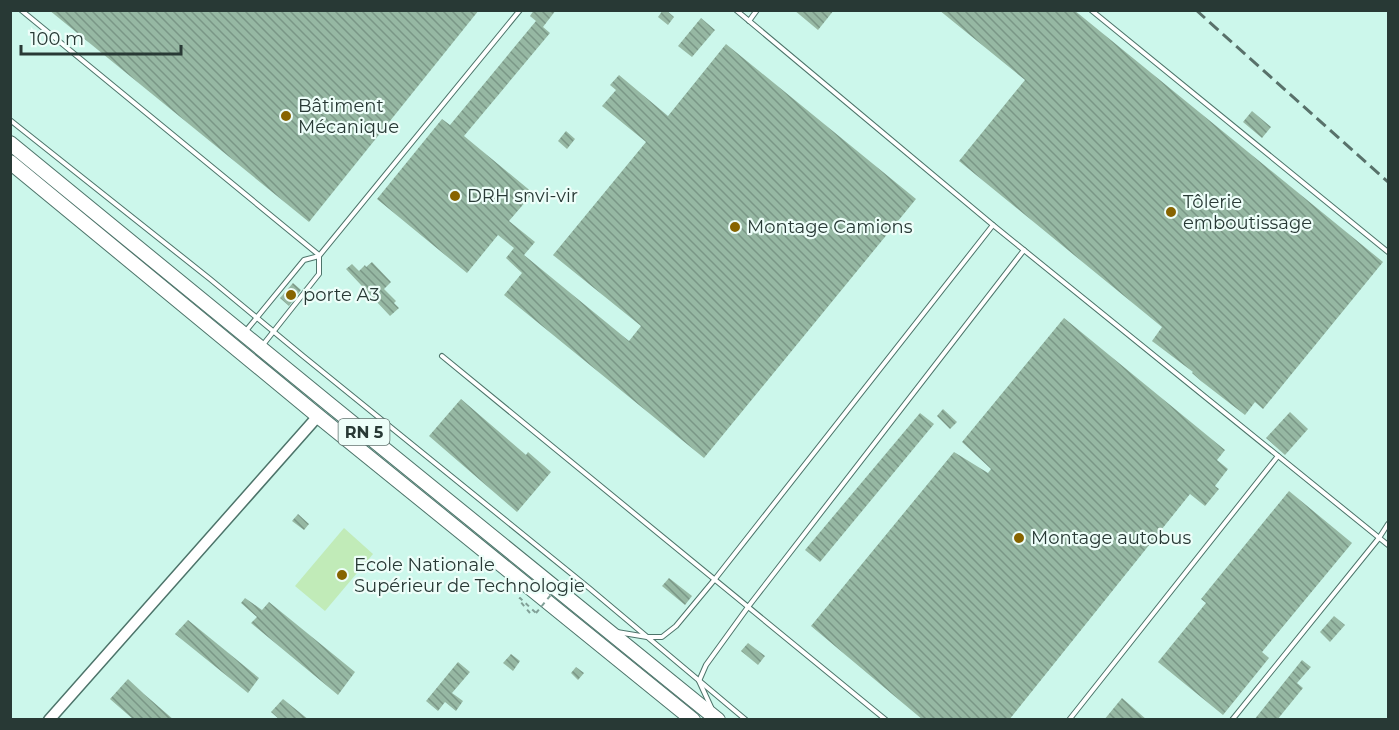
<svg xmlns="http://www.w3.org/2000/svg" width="1399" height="730" font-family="Montserrat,sans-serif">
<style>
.green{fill:#c1ebb8}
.building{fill:url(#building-back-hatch)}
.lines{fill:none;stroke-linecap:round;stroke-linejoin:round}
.service-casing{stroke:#4d746a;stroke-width:6}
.tertiary-casing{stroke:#4d746a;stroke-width:13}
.trunk-casing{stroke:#4d746a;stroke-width:16}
.path{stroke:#81a097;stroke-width:2;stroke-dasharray:4.5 4.5;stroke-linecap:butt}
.service{stroke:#fff;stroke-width:4}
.tertiary{stroke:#fff;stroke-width:10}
.trunk{stroke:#fff;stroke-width:14}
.rail{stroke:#58716a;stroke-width:3;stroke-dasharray:12 6;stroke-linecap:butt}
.path-bridge{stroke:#81a097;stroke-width:2;stroke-dasharray:4.5 4.5;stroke-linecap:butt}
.poi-dot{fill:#876400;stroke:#edfef9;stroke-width:2}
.labels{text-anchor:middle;stroke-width:4.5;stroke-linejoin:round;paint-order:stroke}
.shield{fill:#edfef9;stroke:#637470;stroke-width:1.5}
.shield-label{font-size:16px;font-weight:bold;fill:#283935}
.poi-label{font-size:18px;fill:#283935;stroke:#edfef9;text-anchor:start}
</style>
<defs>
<pattern id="building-back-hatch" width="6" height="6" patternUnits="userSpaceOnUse" patternTransform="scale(1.5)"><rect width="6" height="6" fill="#96b8a3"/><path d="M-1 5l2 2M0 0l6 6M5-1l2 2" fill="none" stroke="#7a9786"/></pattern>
</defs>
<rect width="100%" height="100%" fill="#ccf7eb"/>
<!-- green -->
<polygon class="green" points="344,528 373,554 325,611 295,586"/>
<!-- building -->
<g class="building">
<polygon points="49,10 479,10 309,222"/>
<polygon points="534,10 556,10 543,27 550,33 464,136 533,193 509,221 535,242 524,255 629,341 641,326 553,255 646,142 602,106 616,90 610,85 619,75 668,116 726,44 916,199 704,458 504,295 522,273 506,258 514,248 498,235 467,273 377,199 442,119 450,125 536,21 530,16"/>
<polygon points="663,10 666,10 674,17 668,25 658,17"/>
<polygon points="794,10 834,10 818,30"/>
<polygon points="939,10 1074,10 1383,262 1263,409 1255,402 1245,415 1201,381 1192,373 1193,372 1152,341 1162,327 959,161 1025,80"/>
<polygon points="701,18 715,30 692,57 678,46"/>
<polygon points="1252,111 1271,127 1262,138 1243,122"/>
<polygon points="566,131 575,139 567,149 558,141"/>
<polygon points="372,262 391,282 384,289 396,301 394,303 399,308 390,316 346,269 352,264 359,271 365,265 366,267"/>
<polygon points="293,283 301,290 289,306 280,298"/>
<polygon points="1064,318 1225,450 1217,460 1228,469 1215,486 1219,489 1205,506 1190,494 1009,720 923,720 811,626 954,452 988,473 991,469 962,442"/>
<polygon points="461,399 526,455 528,452 551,472 517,512 429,436"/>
<polygon points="943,409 957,422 950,429 937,416"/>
<polygon points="1290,412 1308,429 1285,455 1266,438"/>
<polygon points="920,413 934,424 820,562 805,550"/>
<polygon points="1289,491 1352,543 1262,652 1269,658 1223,715 1158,662 1206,603 1201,599"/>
<polygon points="298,514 309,524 304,530 292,521"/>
<polygon points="669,578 692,596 685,605 662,586"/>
<polygon points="245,598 262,610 269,602 355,672 338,695 251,623 257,617 241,603"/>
<polygon points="1334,616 1345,625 1330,642 1320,632"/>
<polygon points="188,620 259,678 248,693 175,634"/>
<polygon points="748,643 765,656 758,665 741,651"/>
<polygon points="511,654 520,661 513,671 503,663"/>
<polygon points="1302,660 1311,667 1297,683 1303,688 1277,720 1254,720"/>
<polygon points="458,662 470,672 452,693 463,701 456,711 445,702 438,711 426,701"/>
<polygon points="576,667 584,673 578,680 571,673"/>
<polygon points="128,679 144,694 174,720 134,720 110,699"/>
<polygon points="1122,698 1147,720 1104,720"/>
<polygon points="283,699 309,720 280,720 271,712"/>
</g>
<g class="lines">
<!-- service casing -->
<g class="service-casing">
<g id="service">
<polyline points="21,10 319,255"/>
<polyline points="736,10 993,225 1388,545"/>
<polyline points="1091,10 1388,252"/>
<polyline points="749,21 757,10"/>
<polyline points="10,120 210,279 303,356 589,588 746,720"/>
<polyline points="245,332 304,260 319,256 520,10"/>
<polyline points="262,346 319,274 319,256"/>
<polyline points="442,356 886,720"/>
<polyline points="617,632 647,637 662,637 676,626 715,579 993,225"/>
<polyline points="711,707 699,681 706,665 748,607 1024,250"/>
<polyline points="1069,720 1278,456"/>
<polyline points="1232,720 1379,538 1388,524"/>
</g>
</g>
<!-- tertiary casing -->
<g class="tertiary-casing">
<polyline id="tertiary" points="49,720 318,416"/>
</g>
<!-- trunk casing -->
<g class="trunk-casing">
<g id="trunk">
<polyline points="10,143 329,404 718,720"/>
<polyline points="10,162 318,416 693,720"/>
</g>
</g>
<!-- path -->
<polyline class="path" points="530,613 519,600 520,598 536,613"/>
<!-- service -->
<use href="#service" class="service"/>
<!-- tertiary -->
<use href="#tertiary" class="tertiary"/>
<!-- trunk -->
<use href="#trunk" class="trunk"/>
<!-- rail -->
<polyline class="rail" points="1196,10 1388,182"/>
<!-- path-bridge -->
<polyline class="path-bridge" points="536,613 563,580"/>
</g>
<!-- markers -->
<g class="poi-dot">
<circle cx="286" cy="116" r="6"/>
<circle cx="455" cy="196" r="6"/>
<circle cx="1171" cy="212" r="6"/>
<circle cx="735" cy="227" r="6"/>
<circle cx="291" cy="295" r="6"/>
<circle cx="1019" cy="538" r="6"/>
<circle cx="342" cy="575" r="6"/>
</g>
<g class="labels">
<!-- shield labels -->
<rect class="shield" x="338.5" y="419" width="51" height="26" rx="4.5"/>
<g class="shield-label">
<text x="364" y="438">RN 5</text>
</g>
<!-- poi labels -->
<g class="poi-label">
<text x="298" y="112">Bâtiment<tspan x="298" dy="21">Mécanique</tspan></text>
<text x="467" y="202">DRH snvi-vir</text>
<text x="1183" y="208">Tôlerie<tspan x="1183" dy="21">emboutissage</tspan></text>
<text x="747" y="233">Montage Camions</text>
<text x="303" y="301">porte A3</text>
<text x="1031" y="544">Montage autobus</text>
<text x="354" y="571">Ecole Nationale<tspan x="354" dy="21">Supérieur de Technologie</tspan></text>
</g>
</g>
<!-- border -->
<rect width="1399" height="730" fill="none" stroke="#283935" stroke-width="24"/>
<!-- scale -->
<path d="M21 45v9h160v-9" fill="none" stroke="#283935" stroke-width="3"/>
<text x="30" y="45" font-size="18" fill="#283935" stroke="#edfef9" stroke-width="4.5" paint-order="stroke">100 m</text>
</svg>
